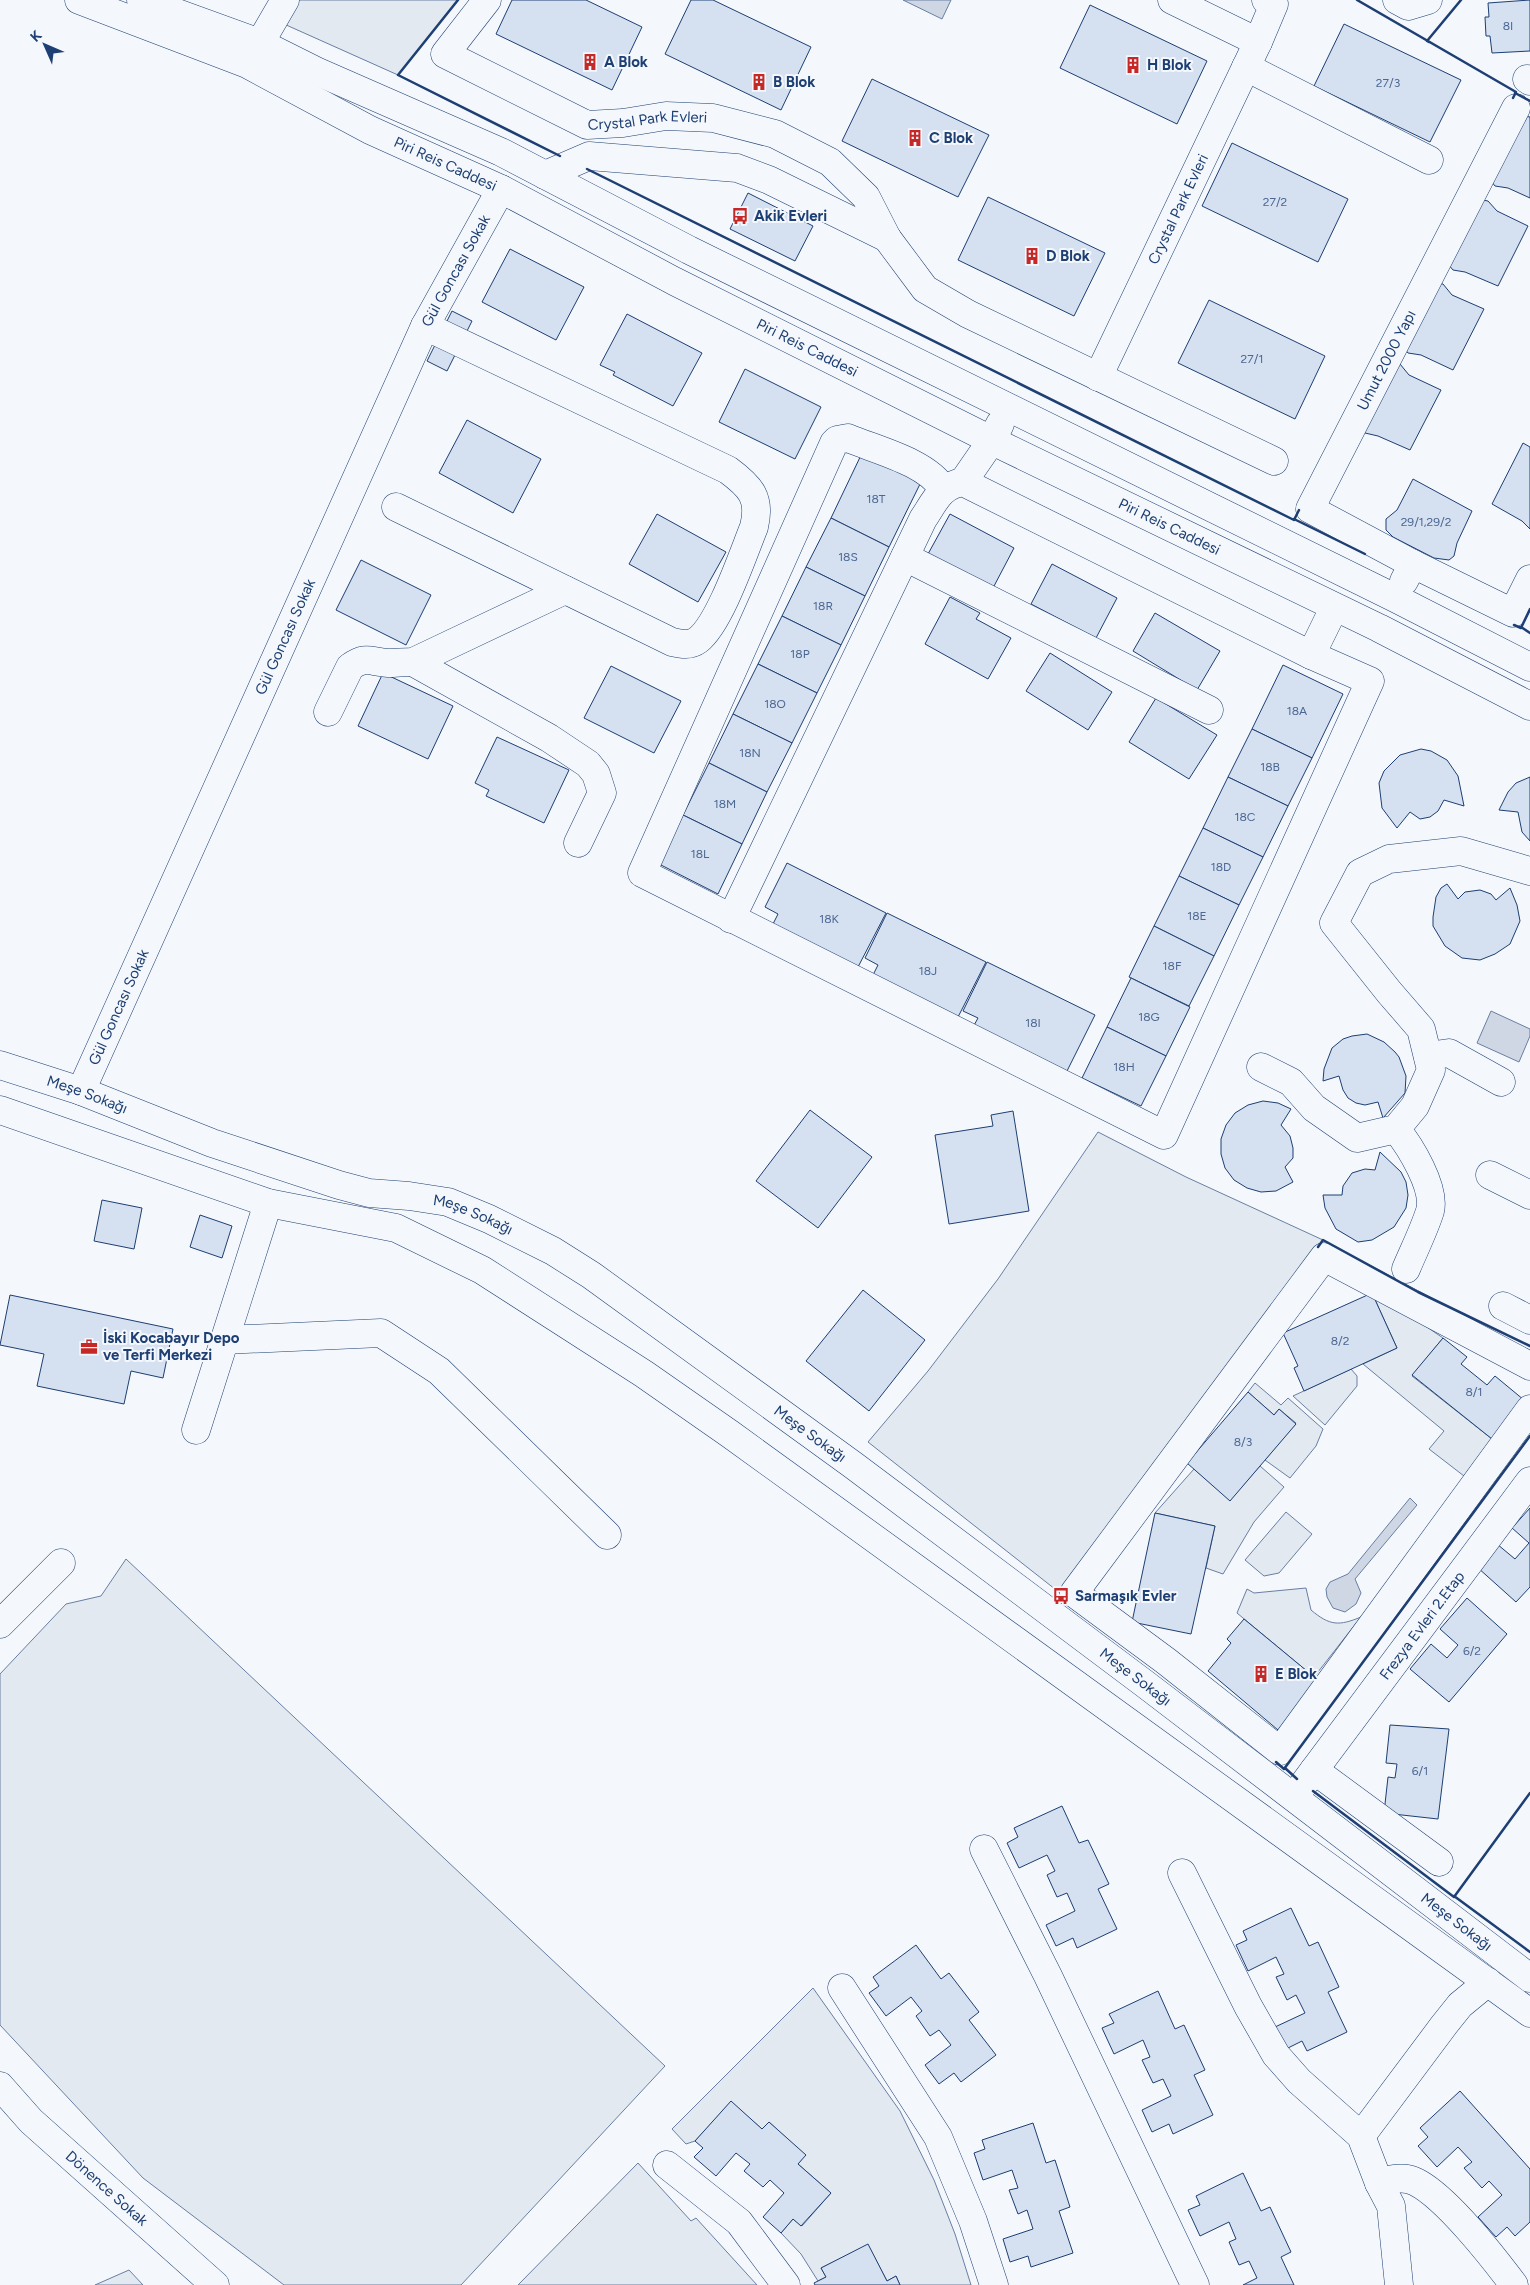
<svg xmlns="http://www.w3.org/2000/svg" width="1530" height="2285" font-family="Figtree,sans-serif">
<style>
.green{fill:#e3e9f0;stroke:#687fa3}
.water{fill:#cfd7e4;stroke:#687fa3}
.building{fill:#d5e0f0;stroke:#1d3f73}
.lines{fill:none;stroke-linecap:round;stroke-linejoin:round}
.minor-casing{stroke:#1d3f73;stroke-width:29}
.minor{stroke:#f4f7fb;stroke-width:28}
.wall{stroke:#1d3f73;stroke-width:2.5}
.labels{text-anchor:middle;stroke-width:4;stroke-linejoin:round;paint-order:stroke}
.number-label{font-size:12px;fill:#4b6792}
.poi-label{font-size:15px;font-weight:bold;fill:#1d3f73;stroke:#f4f7fb;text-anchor:start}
.street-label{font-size:15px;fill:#1d3f73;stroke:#f4f7fb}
</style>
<rect width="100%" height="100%" fill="#f4f7fb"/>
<!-- green -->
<g class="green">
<polygon points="299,0 458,0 398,75 284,24"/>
<polygon points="1098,1132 1186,1177 1323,1240 1060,1593 868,1442 928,1371 998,1279"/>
<polygon points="1372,1293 1377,1293 1443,1338 1412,1376 1492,1439 1464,1476 1429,1449 1444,1431 1363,1364 1397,1348"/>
<polygon points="1351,1369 1357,1376 1357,1386 1325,1425 1293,1396"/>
<polygon points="1255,1383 1281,1405 1288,1398 1323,1429 1316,1446 1290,1478 1265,1460 1296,1423 1279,1409 1274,1415 1248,1392"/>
<polygon points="1260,1466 1284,1487 1254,1522 1223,1574 1206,1568 1215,1526 1155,1513 1194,1469 1230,1500"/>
<polygon points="1286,1512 1312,1534 1279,1573 1264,1576 1245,1560"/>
<polygon points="126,1559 665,2066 461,2285 284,2285 143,2178 0,2025 0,1674 66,1604 101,1596"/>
<path d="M1306,1588L1311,1610C1330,1626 1339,1626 1361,1617L1314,1677L1237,1613L1247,1589L1254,1593Z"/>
<polygon points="813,1988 900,2111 934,2180 955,2234 971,2285 900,2285 896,2276 887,2281 868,2245 821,2268 826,2277 818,2281 801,2254 781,2233 793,2219 802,2226 831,2193 798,2164 805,2155 769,2122 762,2129 731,2102 695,2141 686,2144 672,2129"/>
<polygon points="638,2163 691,2221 696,2218 757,2285 518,2285"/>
<polygon points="129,2270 143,2285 95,2285"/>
</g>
<!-- water -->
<g class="water">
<polygon points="903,0 951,0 942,19"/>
<polygon points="1491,1011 1530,1029 1530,1036 1519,1062 1477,1043"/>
<polygon points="1410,1498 1417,1505 1355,1579 1361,1593 1356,1604 1345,1612 1333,1608 1327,1597 1326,1589 1330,1582 1348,1574"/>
</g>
<!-- building -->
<g class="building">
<polygon points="512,0 586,0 642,27 612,90 496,34"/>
<polygon points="691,0 713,0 811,47 781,110 665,54"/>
<polygon points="1530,0 1530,51 1492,53 1490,36 1486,36 1485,17 1489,17 1488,3"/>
<polygon points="1090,5 1207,61 1177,124 1060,68"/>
<polygon points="1344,24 1461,80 1430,142 1314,86"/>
<polygon points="872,79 989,135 958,197 842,141"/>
<polygon points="1524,116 1530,117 1530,198 1508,188 1495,186 1491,181"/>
<polygon points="1232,143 1348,199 1318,262 1202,206"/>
<polygon points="748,193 813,226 795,261 730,229"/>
<polygon points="988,197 1105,253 1074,316 958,260"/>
<polygon points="1482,200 1488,201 1497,211 1528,226 1498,286 1465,272 1453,270 1448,264"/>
<polygon points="510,249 584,287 556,340 482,302"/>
<polygon points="1437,283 1443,284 1452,295 1484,309 1453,370 1421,355 1408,353 1404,348"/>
<polygon points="1209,300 1325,356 1295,419 1178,363"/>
<polygon points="452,311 472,321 447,371 427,361"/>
<polygon points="627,314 702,353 673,406 613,375 615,372 600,365"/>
<polygon points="1394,364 1400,364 1409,375 1441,390 1410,450 1378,436 1365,433 1360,428"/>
<polygon points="745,369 821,407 795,459 719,422"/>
<polygon points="467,420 541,459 513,513 439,473"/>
<polygon points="1523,443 1530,447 1530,529 1522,521 1492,504"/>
<polygon points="863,451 922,480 889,547 831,518"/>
<polygon points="1413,479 1472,511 1457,543 1454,556 1449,560 1434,558 1393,537 1386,530 1386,519 1397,510"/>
<polygon points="657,514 726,552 698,602 629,564"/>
<polygon points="950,514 1014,548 993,588 928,554"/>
<polygon points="831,518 889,547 865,596 806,567"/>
<polygon points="361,560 431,595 406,645 336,610"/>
<polygon points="1052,564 1117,598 1096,638 1031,604"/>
<polygon points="806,567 865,596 841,645 782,616"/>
<polygon points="950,597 980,613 976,619 1011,638 988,679 925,644"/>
<polygon points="1155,613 1220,651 1197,690 1133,651"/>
<polygon points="782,616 841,645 817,693 758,664"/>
<polygon points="1050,653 1112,692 1088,730 1026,691"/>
<polygon points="758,664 817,693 792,743 733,714"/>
<polygon points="1283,665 1343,694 1312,758 1252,729"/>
<polygon points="611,666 681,701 654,753 584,718"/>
<polygon points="383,673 453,706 428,759 358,726"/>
<polygon points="1156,698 1217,735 1189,779 1129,742"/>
<polygon points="733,714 792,743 767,792 709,763"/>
<polygon points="1252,729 1312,758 1288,806 1228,777"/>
<polygon points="497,737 569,770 544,823 486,796 489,790 475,783"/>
<polygon points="1421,749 1431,751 1447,760 1458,776 1464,806 1444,800 1438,811 1430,817 1420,819 1410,812 1397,828 1382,808 1379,783 1384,771 1400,755"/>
<polygon points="709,763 767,792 742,844 683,815"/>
<polygon points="1228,777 1288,806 1263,857 1203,828"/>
<polygon points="1530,777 1530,841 1522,832 1518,812 1499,810 1508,792 1516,783"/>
<polygon points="683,815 742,844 718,894 659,864"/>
<polygon points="1203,828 1263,857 1239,905 1179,876"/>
<polygon points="787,863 886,913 858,967 773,924 778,914 765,907"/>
<polygon points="1179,876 1239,905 1214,956 1154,926"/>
<polygon points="1447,884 1458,899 1465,892 1480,890 1491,894 1496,900 1510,888 1517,905 1520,921 1510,944 1495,954 1480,960 1462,958 1445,946 1433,926 1433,917 1436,897 1441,888"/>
<polygon points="887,913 986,962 957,1019 872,977 878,965 865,958"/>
<polygon points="1154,926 1214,956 1189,1006 1129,977"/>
<polygon points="987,962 1095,1015 1065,1075 972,1029 978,1018 963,1011"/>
<polygon points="1131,978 1190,1007 1166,1056 1107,1027"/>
<polygon points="1107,1027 1166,1056 1141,1106 1082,1078"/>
<polygon points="1367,1034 1384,1042 1395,1052 1399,1057 1406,1076 1405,1093 1383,1118 1378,1102 1365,1105 1356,1103 1348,1098 1343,1090 1339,1076 1323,1081 1324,1069 1332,1048 1343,1039 1352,1036"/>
<polygon points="1263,1101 1278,1103 1291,1109 1281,1125 1290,1136 1293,1148 1293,1158 1285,1167 1293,1182 1276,1191 1261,1192 1247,1188 1234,1180 1225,1168 1221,1154 1221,1139 1226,1125 1235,1113 1248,1105"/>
<polygon points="810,1110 872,1157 818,1228 756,1181"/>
<polygon points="1013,1111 1029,1211 949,1224 935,1135 993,1126 991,1115"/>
<polygon points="1380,1152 1401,1172 1406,1182 1408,1195 1406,1208 1394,1227 1372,1240 1358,1242 1336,1229 1325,1208 1323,1195 1342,1195 1343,1186 1352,1173 1365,1169 1375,1170"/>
<polygon points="102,1200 142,1208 134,1249 94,1241"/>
<polygon points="200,1215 232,1226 222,1258 190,1247"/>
<polygon points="863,1290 925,1340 869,1411 806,1361"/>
<polygon points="1372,1293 1397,1348 1304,1391 1294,1368 1298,1366 1283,1333"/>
<polygon points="10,1295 173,1329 163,1378 131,1371 124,1404 37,1386 44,1354 0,1345"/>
<polygon points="1443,1338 1467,1357 1461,1364 1487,1385 1495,1376 1524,1400 1492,1439 1412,1375"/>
<polygon points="1248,1392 1274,1415 1279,1409 1296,1424 1230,1501 1187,1463"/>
<polygon points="1530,1508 1530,1587 1516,1602 1477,1567 1497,1544 1515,1559 1529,1543 1512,1528"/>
<polygon points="1155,1513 1215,1526 1191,1634 1132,1622"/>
<polygon points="1467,1598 1507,1634 1449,1702 1410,1669 1431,1644 1447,1658 1458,1645 1440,1629"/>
<polygon points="1244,1619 1319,1681 1278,1730 1208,1671 1231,1643 1227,1639"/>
<polygon points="1390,1725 1449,1729 1438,1819 1384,1813 1388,1777 1395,1778 1397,1764 1386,1763"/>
<polygon points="1062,1806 1079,1843 1088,1840 1109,1884 1098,1889 1117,1929 1077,1948 1073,1938 1056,1946 1046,1925 1075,1911 1067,1893 1057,1897 1047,1875 1055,1871 1047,1855 1019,1868 1007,1843 1018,1837 1014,1828"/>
<polygon points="1291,1908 1309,1946 1318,1942 1339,1987 1328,1992 1347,2032 1307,2051 1302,2041 1286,2049 1275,2027 1305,2013 1296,1995 1287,2000 1276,1977 1284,1974 1276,1957 1248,1971 1236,1945 1247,1940 1243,1931"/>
<polygon points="916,1945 941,1979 949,1973 979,2012 969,2020 996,2055 961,2082 954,2073 939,2084 925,2065 951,2045 939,2030 930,2036 916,2016 922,2011 911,1997 886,2016 869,1993 879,1986 873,1977"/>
<polygon points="1158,1991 1175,2029 1184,2025 1205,2070 1194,2075 1213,2115 1173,2134 1169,2124 1152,2132 1142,2110 1171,2096 1163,2079 1153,2083 1142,2060 1150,2057 1143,2040 1114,2054 1102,2028 1114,2023 1109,2014"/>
<polygon points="1460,2091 1530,2169 1530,2222 1515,2236 1507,2227 1496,2237 1478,2217 1502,2195 1489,2181 1482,2188 1464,2168 1472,2162 1458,2147 1437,2167 1418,2146 1428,2137 1420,2128"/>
<polygon points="731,2101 762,2129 769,2122 806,2155 798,2164 831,2193 801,2226 793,2219 781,2233 763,2217 784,2193 770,2180 763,2187 744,2171 750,2164 736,2153 716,2176 694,2157 703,2148 695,2141"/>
<polygon points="1033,2123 1046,2163 1055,2160 1070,2207 1059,2211 1073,2253 1031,2267 1028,2256 1010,2262 1003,2239 1033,2229 1027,2210 1018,2214 1009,2190 1018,2188 1012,2170 983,2180 974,2153 985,2149 982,2140"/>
<polygon points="1243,2173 1261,2211 1270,2207 1291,2252 1281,2257 1294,2285 1243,2285 1257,2278 1249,2261 1239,2265 1229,2242 1236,2239 1229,2222 1200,2236 1188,2210 1200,2205 1196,2196"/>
<polygon points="868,2244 887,2281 896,2276 900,2285 815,2285 814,2283 826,2277 821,2268"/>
</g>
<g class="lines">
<!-- minor casing -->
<g class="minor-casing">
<g id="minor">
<path id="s1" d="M79,0L247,64L370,130L501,189L674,281L1007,448L1379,628L1530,706"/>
<polyline points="141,0 260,43 316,71 501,152 689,250 1395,598 1530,667"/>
<path id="s2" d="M487,0L445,54L587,125L623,123L666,116L713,118L775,134L830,162L866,197L887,238"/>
<polyline points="1172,0 1258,42"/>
<polyline points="1397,0 1408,6 1428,0"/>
<polyline points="260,43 285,0"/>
<polyline points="1246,67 1429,160"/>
<polyline points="1527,79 1530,81"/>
<polyline points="545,175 589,156 737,168 769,180 887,238 925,289 968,314 1274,461"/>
<path id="s3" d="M1098,377L1258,42L1274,4L1266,0"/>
<polyline points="963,482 992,440 1000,424"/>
<path d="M943,489C927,462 876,450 848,438L837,440L834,443L642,873L1164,1135L1370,681L1311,655"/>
<path d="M396,507L672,642C681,644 690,646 698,640C720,623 743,554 754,527C761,498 751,487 728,470L425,326"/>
<polyline points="905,557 1209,710"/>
<path id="s4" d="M1413,564L1310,509L1516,108"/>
<polyline points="1404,581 1413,564 1513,613 1530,579"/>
<polyline points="413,662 549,738 588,764 596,774 602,793 578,843"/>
<path d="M328,712L350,667C367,655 370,662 388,663C396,663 404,662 413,662L565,590"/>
<path d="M731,919L923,519C935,501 940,486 963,482L1311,655L1334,608"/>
<polyline points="1428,1056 1449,1053 1501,1082"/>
<path id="s5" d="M0,1065L81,1091L212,1143L339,1185L369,1193L409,1196L448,1202L489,1219L553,1251L591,1275L853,1465L1145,1684L1530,1978"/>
<polyline points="1261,1067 1291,1082 1314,1108 1357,1138 1396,1129 1415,1106 1431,1070 1421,1029 1389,992 1334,923 1360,873 1389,859 1461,851 1530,871"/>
<path id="s6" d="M81,1091L425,326L501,189"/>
<polyline points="0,1110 268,1203 396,1228 482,1270 644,1374 730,1434 1530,2013"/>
<path d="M1396,1129C1410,1146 1436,1188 1430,1211C1424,1230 1414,1250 1406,1269"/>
<polyline points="1490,1175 1530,1195"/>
<polyline points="1503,1306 1530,1320"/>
<polyline points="224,1340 381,1333 439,1371 607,1535"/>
<polyline points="1530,1366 1324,1257 1074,1593 1166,1661 1280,1751 1530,1409"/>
<polyline points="196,1430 268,1203"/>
<polyline points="0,1624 61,1563"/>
<polyline points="1314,1770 1439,1862"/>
<path id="s7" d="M1294,1797L1530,1481"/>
<polyline points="984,1849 1048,1976 1195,2285"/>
<polyline points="1182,1873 1248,2006 1276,2055 1299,2081 1361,2136 1379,2183 1391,2206 1399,2285"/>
<polyline points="842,1988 938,2137 973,2221 994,2285"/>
<path id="s8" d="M0,2086L31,2121L215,2285"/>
<polyline points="1361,2136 1444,2025 1460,2005 1488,1982"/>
<polyline points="667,2165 739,2222 786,2285"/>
<path d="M1379,2183C1390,2179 1405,2176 1416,2182C1446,2197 1493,2257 1514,2285"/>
</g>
</g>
<!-- minor -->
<use href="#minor" class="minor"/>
<!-- wall -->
<g class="wall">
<polyline points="458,0 398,75 560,156"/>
<polyline points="1357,0 1516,92 1513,98"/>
<polyline points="1429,42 1427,41 1461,0"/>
<polyline points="1515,93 1530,101"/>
<polyline points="587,169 1294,520 1299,510"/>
<polyline points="1294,519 1365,554"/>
<polyline points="1514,625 1521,628 1530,609"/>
<polyline points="1521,627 1530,633"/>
<polyline points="1318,1247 1323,1240 1418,1292 1530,1346"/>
<polyline points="1276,1762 1284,1769 1530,1436"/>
<polyline points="1285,1768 1297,1779"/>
<polyline points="1313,1791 1454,1897 1530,1793"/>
<polyline points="1454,1896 1530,1952"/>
</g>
</g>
<!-- icons -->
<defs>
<g id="building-bare" transform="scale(1.35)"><path d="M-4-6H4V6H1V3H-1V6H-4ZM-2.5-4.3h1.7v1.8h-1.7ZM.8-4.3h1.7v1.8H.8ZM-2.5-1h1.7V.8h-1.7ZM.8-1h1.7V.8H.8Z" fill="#c62828" stroke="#f4f7fb" stroke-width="2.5" paint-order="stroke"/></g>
<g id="bus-bare" transform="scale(1.35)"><path d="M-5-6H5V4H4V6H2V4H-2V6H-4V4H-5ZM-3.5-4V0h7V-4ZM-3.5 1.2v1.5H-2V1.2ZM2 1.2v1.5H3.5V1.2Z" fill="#c62828" stroke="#f4f7fb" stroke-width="2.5" paint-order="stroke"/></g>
<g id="office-bare" transform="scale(1.35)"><path d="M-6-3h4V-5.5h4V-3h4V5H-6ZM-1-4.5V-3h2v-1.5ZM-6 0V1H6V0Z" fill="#c62828" stroke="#f4f7fb" stroke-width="2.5" paint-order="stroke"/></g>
</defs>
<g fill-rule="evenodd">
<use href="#building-bare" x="590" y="62"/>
<use href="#building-bare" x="1133" y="65"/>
<use href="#building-bare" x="759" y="82"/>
<use href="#building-bare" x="915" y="138"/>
<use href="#bus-bare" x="740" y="216"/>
<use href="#building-bare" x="1032" y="256"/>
<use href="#office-bare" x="89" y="1347"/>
<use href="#bus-bare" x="1061" y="1596"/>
<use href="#building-bare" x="1261" y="1674"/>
</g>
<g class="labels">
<!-- number labels -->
<g class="number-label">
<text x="1508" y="30">8I</text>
<text x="1388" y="87">27/3</text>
<text x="1275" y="206">27/2</text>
<text x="1252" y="363">27/1</text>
<text x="876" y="503">18T</text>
<text x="1426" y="526">29/1,29/2</text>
<text x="848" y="561">18S</text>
<text x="823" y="610">18R</text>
<text x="800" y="658">18P</text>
<text x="775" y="708">18O</text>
<text x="1297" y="715">18A</text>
<text x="750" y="757">18N</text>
<text x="1270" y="771">18B</text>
<text x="725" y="808">18M</text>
<text x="1245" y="821">18C</text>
<text x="700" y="858">18L</text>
<text x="1221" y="871">18D</text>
<text x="1197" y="920">18E</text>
<text x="829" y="923">18K</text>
<text x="1172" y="970">18F</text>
<text x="928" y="975">18J</text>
<text x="1149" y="1021">18G</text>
<text x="1033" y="1027">18I</text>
<text x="1124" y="1071">18H</text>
<text x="1340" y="1345">8/2</text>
<text x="1474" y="1396">8/1</text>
<text x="1243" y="1446">8/3</text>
<text x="1472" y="1655">6/2</text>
<text x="1420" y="1775">6/1</text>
</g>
<!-- poi labels -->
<g class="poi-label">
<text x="604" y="67">A Blok</text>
<text x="1147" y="70">H Blok</text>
<text x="773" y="87">B Blok</text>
<text x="929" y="143">C Blok</text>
<text x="754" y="221">Akik Evleri</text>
<text x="1046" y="261">D Blok</text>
<text x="103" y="1343">İski Kocabayır Depo<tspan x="103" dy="17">ve Terfi Merkezi</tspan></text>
<text x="1075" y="1601">Sarmaşık Evler</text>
<text x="1275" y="1679">E Blok</text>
</g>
<!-- street labels -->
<g class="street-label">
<text dy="5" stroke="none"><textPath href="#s2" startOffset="288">Crystal Park Evleri</textPath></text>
<text dy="5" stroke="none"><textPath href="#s1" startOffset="402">Piri Reis Caddesi</textPath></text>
<text dy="5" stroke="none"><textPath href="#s3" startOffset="186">Crystal Park Evleri</textPath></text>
<text dy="5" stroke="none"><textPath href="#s6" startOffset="902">Gül Goncası Sokak</textPath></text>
<text dy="5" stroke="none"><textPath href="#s1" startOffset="808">Piri Reis Caddesi</textPath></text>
<text dy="5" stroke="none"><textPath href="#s4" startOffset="284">Umut 2000 Yapı</textPath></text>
<text dy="5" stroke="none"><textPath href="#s1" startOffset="1212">Piri Reis Caddesi</textPath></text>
<text dy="5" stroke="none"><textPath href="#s6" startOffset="498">Gül Goncası Sokak</textPath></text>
<text dy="5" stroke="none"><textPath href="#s6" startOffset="92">Gül Goncası Sokak</textPath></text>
<text dy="5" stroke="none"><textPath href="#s5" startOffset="92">Meşe Sokağı</textPath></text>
<text dy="5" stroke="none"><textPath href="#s5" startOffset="498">Meşe Sokağı</textPath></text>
<text dy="5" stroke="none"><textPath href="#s5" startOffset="902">Meşe Sokağı</textPath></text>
<text dy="5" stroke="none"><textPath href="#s7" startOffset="214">Frezya Evleri 2.Etap</textPath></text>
<text dy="5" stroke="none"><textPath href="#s5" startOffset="1308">Meşe Sokağı</textPath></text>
<text dy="5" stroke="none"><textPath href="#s5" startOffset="1712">Meşe Sokağı</textPath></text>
<text dy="5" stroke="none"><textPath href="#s8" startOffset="148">Dönence Sokak</textPath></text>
</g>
</g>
<!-- north arrow -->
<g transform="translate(45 45) rotate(315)" stroke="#f4f7fb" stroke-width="4" paint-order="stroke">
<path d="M0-4L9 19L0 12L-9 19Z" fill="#1d3f73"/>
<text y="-8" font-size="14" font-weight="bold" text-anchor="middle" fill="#1d3f73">K</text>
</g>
</svg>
